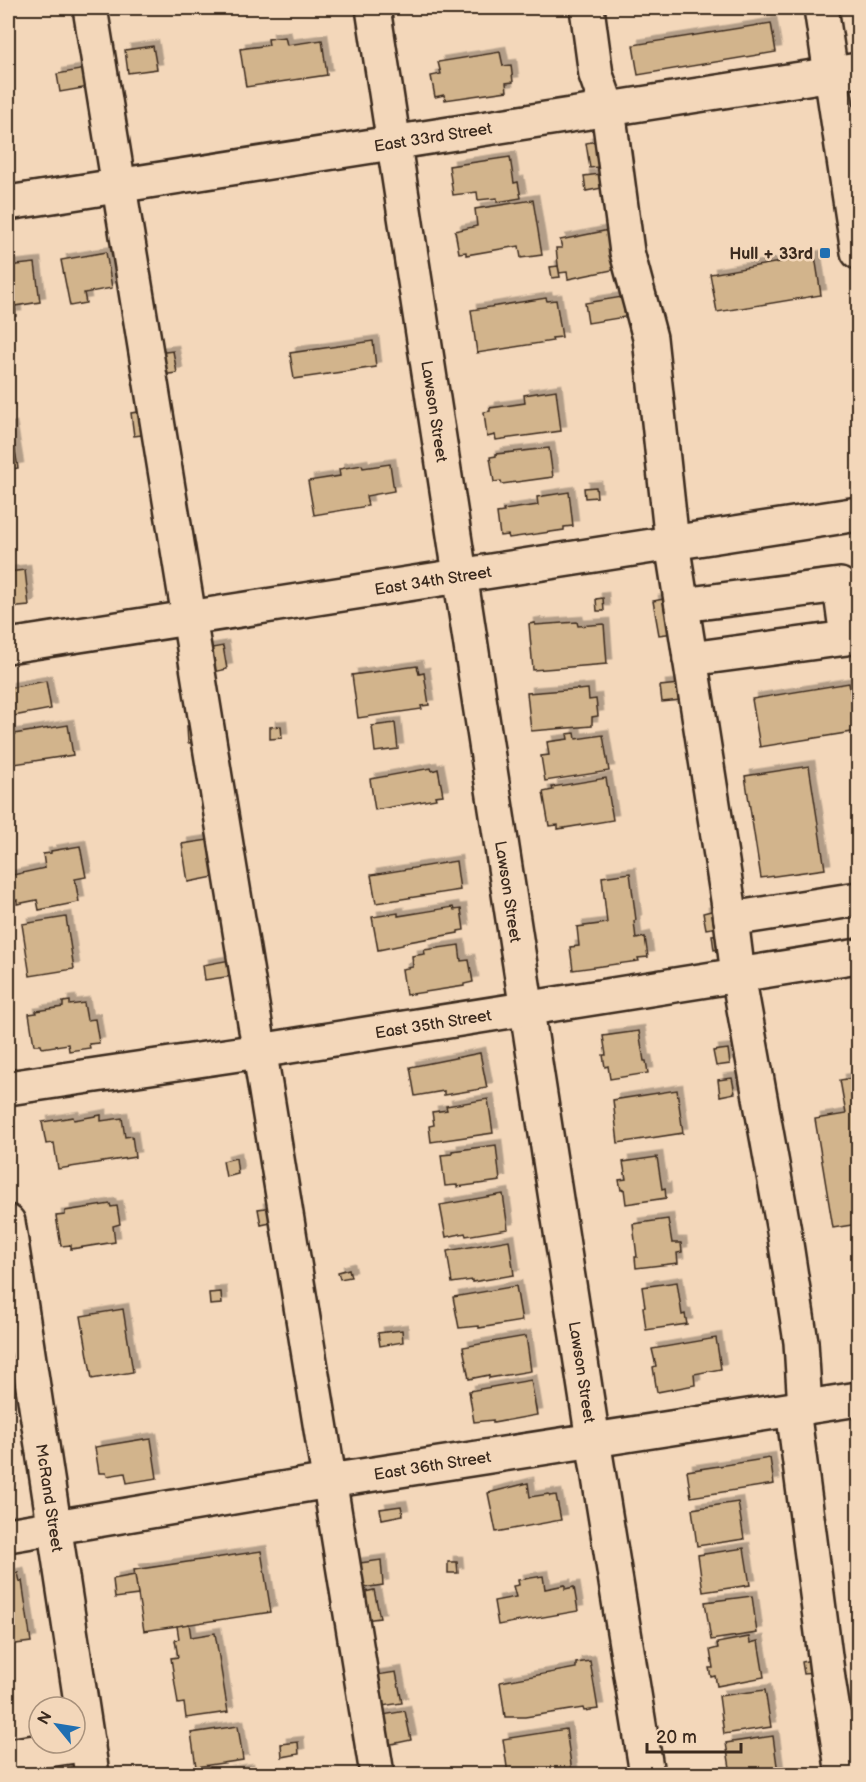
<svg xmlns="http://www.w3.org/2000/svg" width="866" height="1782" font-family="'Balsamiq Sans',sans-serif">
<style>
.building{fill:#d2b48c;stroke:#3b2a1e;stroke-width:1.5;filter:url(#shadow)}
.lines{fill:none;stroke-linecap:round;stroke-linejoin:round}
.minor-casing{stroke:#3b2a1e;stroke-width:38}
.major-casing{stroke:#3b2a1e;stroke-width:38}
.minor{stroke:#f3d7ba;stroke-width:33}
.major{stroke:#f3d7ba;stroke-width:33}
.poi-dot{fill:#1f6fb2;stroke:#f3d7ba;stroke-width:2}
.labels{text-anchor:middle;stroke-width:5;stroke-linejoin:round;paint-order:stroke}
.street-label{font-size:16px;fill:#3b2a1e;stroke:#f3d7ba}
.poi-label{font-size:16px;font-weight:bold;fill:#3b2a1e;stroke:#f3d7ba;text-anchor:end}
</style>
<defs>
<filter id="shadow"><feDropShadow dx="5.5" dy="-5.5" stdDeviation="0" flood-color="#0004"/></filter>
</defs>
<rect width="100%" height="100%" fill="#f3d7ba"/>
<filter id="ink" filterUnits="userSpaceOnUse"><feTurbulence type="fractalNoise" baseFrequency=".0167" numOctaves="2"/><feDisplacementMap in="SourceGraphic" scale="12" xChannelSelector="R" yChannelSelector="G"/><feConvolveMatrix kernelMatrix="1 2 1 2 8 2 1 2 1" color-interpolation-filters="sRGB"/></filter>
<g filter="url(#ink)">
<!-- building -->
<g class="building">
<polygon points="418,8 453,8 419,13"/>
<polygon points="771,23 776,52 638,75 633,45"/>
<polygon points="285,37 287,45 322,40 327,75 246,87 240,49 269,45 268,39"/>
<polygon points="153,46 157,69 128,73 125,50"/>
<polygon points="500,52 503,66 511,65 513,82 506,83 507,91 445,100 444,95 435,97 431,76 441,74 438,62"/>
<polygon points="85,69 89,87 60,92 57,74"/>
<polygon points="602,140 606,166 590,168 586,143"/>
<polygon points="510,157 514,183 518,182 521,198 497,202 497,198 478,200 477,192 453,195 449,166"/>
<polygon points="600,174 602,188 586,191 584,176"/>
<polygon points="533,200 542,255 521,258 519,246 466,255 466,252 459,253 455,231 477,226 475,209"/>
<polygon points="609,230 617,269 568,279 567,272 559,273 556,248 562,248 560,240"/>
<polygon points="106,252 112,288 84,293 86,303 70,306 61,260"/>
<polygon points="815,256 821,295 717,312 710,274"/>
<polygon points="35,263 40,302 15,306 16,316 8,317 8,266"/>
<polygon points="558,266 560,277 552,278 550,267"/>
<polygon points="622,297 625,317 588,323 585,303"/>
<polygon points="546,298 547,301 556,300 562,337 552,338 553,341 477,353 471,310"/>
<polygon points="373,341 376,367 294,379 290,353"/>
<polygon points="173,351 177,373 160,375 157,353"/>
<polygon points="556,390 561,431 496,440 495,435 487,437 484,412 490,411 490,408 525,403 524,395"/>
<polygon points="146,411 150,434 134,436 131,413"/>
<polygon points="11,427 18,468 8,470 8,428"/>
<polygon points="549,448 553,477 502,484 501,481 494,482 490,457 496,456 496,454"/>
<polygon points="390,464 394,491 366,496 368,506 314,515 308,481 340,476 339,469 362,465 363,468"/>
<polygon points="596,487 597,497 585,498 584,488"/>
<polygon points="569,492 573,526 564,527 564,530 509,538 508,535 500,536 497,513 504,512 503,510 538,505 537,497"/>
<polygon points="25,570 29,606 8,608 8,572"/>
<polygon points="603,598 604,611 597,611 596,599"/>
<polygon points="669,598 674,633 659,635 653,601"/>
<polygon points="577,622 578,626 604,624 607,664 533,670 529,624 535,623 535,625"/>
<polygon points="223,646 227,669 209,673 206,649"/>
<polygon points="417,666 419,674 424,673 429,705 421,706 422,709 358,718 352,675"/>
<polygon points="46,681 51,709 8,717 8,688"/>
<polygon points="849,683 852,703 858,702 858,731 760,747 752,699"/>
<polygon points="679,684 681,700 662,702 660,686"/>
<polygon points="578,689 578,690 588,689 589,700 596,699 598,716 592,717 592,726 531,731 527,693"/>
<polygon points="395,723 398,749 375,752 372,726"/>
<polygon points="68,725 73,755 8,765 8,735"/>
<polygon points="200,725 202,742 188,743 187,726"/>
<polygon points="281,726 282,738 270,739 270,727"/>
<polygon points="575,733 576,739 603,735 609,771 545,781 541,756 549,755 547,742 568,739 567,734"/>
<polygon points="809,766 825,869 761,878 745,776"/>
<polygon points="431,768 432,771 438,769 443,795 435,796 436,799 375,810 370,779"/>
<polygon points="606,778 613,820 558,829 558,825 549,826 543,792 553,790 552,787"/>
<polygon points="208,840 214,877 188,882 182,844"/>
<polygon points="80,846 86,877 75,879 79,902 39,910 37,900 17,904 17,900 9,902 8,876 45,868 43,854 51,853 51,851"/>
<polygon points="456,861 460,890 376,903 371,875"/>
<polygon points="630,873 636,920 634,921 636,939 645,937 648,957 638,958 639,961 573,970 570,947 579,946 577,927 607,923 602,877"/>
<polygon points="453,907 454,910 461,909 464,930 458,931 458,933 403,943 403,945 378,950 372,917 398,913 398,916"/>
<polygon points="715,910 718,927 706,929 703,913"/>
<polygon points="66,917 74,969 30,976 22,924"/>
<polygon points="723,934 726,948 714,950 712,935"/>
<polygon points="459,945 461,961 469,960 473,982 464,984 464,986 406,995 402,969 413,967 412,956 425,954 424,950"/>
<polygon points="230,960 233,976 205,980 203,965"/>
<polygon points="70,1001 70,1005 84,1003 87,1020 95,1019 99,1043 89,1044 90,1048 69,1051 68,1044 42,1048 41,1045 34,1045 29,1014 37,1013 36,1011 63,1007 63,1002"/>
<polygon points="639,1031 644,1061 646,1061 648,1073 610,1079 608,1066 605,1067 603,1055 606,1055 603,1036"/>
<polygon points="728,1049 730,1064 716,1066 713,1051"/>
<polygon points="480,1053 487,1088 444,1095 444,1091 415,1096 410,1067"/>
<polygon points="858,1077 858,1224 833,1228 815,1119 846,1114 840,1080"/>
<polygon points="732,1078 735,1093 720,1096 718,1080"/>
<polygon points="677,1090 683,1133 618,1143 613,1100"/>
<polygon points="488,1099 493,1133 431,1142 429,1126 434,1125 432,1112 447,1110 446,1106"/>
<polygon points="101,1115 101,1121 122,1118 125,1137 132,1136 135,1157 58,1169 54,1143 46,1144 42,1122 73,1117 74,1120"/>
<polygon points="496,1145 500,1181 457,1187 457,1185 445,1186 441,1155 452,1154 452,1151"/>
<polygon points="657,1157 662,1189 665,1188 666,1198 626,1204 624,1189 621,1190 619,1180 626,1179 623,1162"/>
<polygon points="236,1158 238,1174 226,1177 223,1161"/>
<polygon points="503,1194 508,1229 466,1236 465,1233 446,1237 440,1205"/>
<polygon points="110,1204 111,1207 117,1206 120,1224 113,1226 115,1242 71,1249 71,1245 61,1246 56,1216 65,1215 65,1211"/>
<polygon points="272,1207 275,1222 261,1225 258,1209"/>
<polygon points="668,1219 672,1243 681,1243 682,1252 677,1253 678,1263 636,1268 635,1257 637,1257 633,1224"/>
<polygon points="509,1240 514,1275 472,1282 472,1280 452,1283 447,1251"/>
<polygon points="349,1269 351,1277 340,1279 338,1272"/>
<polygon points="677,1282 682,1315 685,1314 687,1324 646,1330 643,1307 645,1307 642,1287"/>
<polygon points="516,1286 522,1321 479,1328 479,1326 459,1328 453,1297"/>
<polygon points="221,1292 222,1304 210,1305 209,1293"/>
<polygon points="123,1309 133,1372 92,1379 81,1316"/>
<polygon points="402,1330 403,1342 380,1346 378,1333"/>
<polygon points="526,1336 531,1371 489,1378 489,1375 469,1379 463,1347"/>
<polygon points="716,1338 721,1369 694,1374 695,1385 657,1392 653,1367 656,1366 652,1349"/>
<polygon points="531,1380 537,1415 493,1423 493,1420 474,1422 469,1391"/>
<polygon points="144,1439 144,1440 151,1439 157,1478 127,1483 125,1473 107,1476 106,1473 99,1473 95,1447"/>
<polygon points="770,1458 774,1484 691,1497 687,1471"/>
<polygon points="528,1483 530,1497 549,1494 550,1496 556,1495 561,1520 496,1532 488,1493"/>
<polygon points="738,1502 744,1539 697,1546 692,1509"/>
<polygon points="401,1506 403,1515 382,1519 380,1509"/>
<polygon points="744,1548 750,1585 703,1592 698,1555"/>
<polygon points="261,1551 271,1612 144,1631 134,1570"/>
<polygon points="381,1560 383,1585 356,1589 353,1564"/>
<polygon points="448,1562 457,1562 458,1573 448,1573"/>
<polygon points="18,1573 20,1582 22,1581 31,1642 8,1645 8,1575"/>
<polygon points="135,1575 138,1595 115,1598 113,1579"/>
<polygon points="543,1576 545,1589 565,1585 565,1589 574,1587 578,1611 498,1625 494,1601 516,1597 513,1586 519,1585 518,1580"/>
<polygon points="374,1590 380,1618 365,1620 360,1593"/>
<polygon points="752,1596 757,1633 711,1640 705,1602"/>
<polygon points="189,1624 191,1637 215,1633 228,1712 186,1718 184,1703 178,1704 171,1658 178,1657 175,1640 179,1639 177,1626"/>
<polygon points="749,1637 750,1643 758,1641 764,1677 717,1686 715,1676 711,1677 709,1668 713,1668 710,1650 718,1648 717,1643"/>
<polygon points="811,1660 813,1673 804,1674 802,1662"/>
<polygon points="590,1661 598,1709 584,1711 583,1708 525,1717 505,1717 500,1682 576,1668 576,1663"/>
<polygon points="396,1672 402,1703 376,1707 370,1676"/>
<polygon points="765,1690 771,1727 724,1734 719,1696"/>
<polygon points="405,1711 411,1740 382,1746 377,1716"/>
<polygon points="238,1726 243,1760 196,1767 191,1733"/>
<polygon points="566,1729 572,1772 568,1772 569,1774 508,1774 503,1739"/>
<polygon points="773,1736 778,1773 731,1774 726,1743"/>
<polygon points="298,1742 299,1754 282,1757 281,1744"/>
<polygon points="248,1769 248,1774 215,1774"/>
</g>
<g class="lines">
<!-- minor casing -->
<g class="minor-casing">
<g id="minor">
<polyline points="90,8 377,1774"/>
<path id="s1" d="M373,8L593,1440L647,1774"/>
<polyline points="587,8 596,75 608,109 627,252 650,338 672,543 731,919"/>
<path id="s2" d="M8,203L858,70"/>
<polyline points="682,605 840,585 847,638 690,659"/>
<path id="s3" d="M8,646L858,514"/>
<path id="s4" d="M8,1088L259,1051L858,956"/>
<path id="s5" d="M8,1222L92,1774"/>
<polyline points="805,1408 801,1342 784,1231 738,975 731,919 858,899"/>
<polyline points="793,1409 828,1679 843,1774"/>
<path id="s6" d="M8,1535L329,1481L858,1399"/>
<polyline points="8,1756 88,1744"/>
</g>
</g>
<!-- major casing -->
<g class="major-casing">
<polyline id="major" points="821,8 858,252"/>
</g>
<!-- minor -->
<use href="#minor" class="minor"/>
<!-- major -->
<use href="#major" class="major"/>
</g>
</g>
<!-- markers -->
<rect class="poi-dot" x="819" y="247" width="12" height="12" rx="3"/>
<g class="labels">
<!-- street labels -->
<g class="street-label">
<text dy="6" stroke="none"><textPath href="#s2" startOffset="430">East 33rd Street</textPath></text>
<text dy="6" stroke="none"><textPath href="#s1" startOffset="408">Lawson Street</textPath></text>
<text dy="6" stroke="none"><textPath href="#s3" startOffset="430">East 34th Street</textPath></text>
<text dy="6" stroke="none"><textPath href="#s1" startOffset="894">Lawson Street</textPath></text>
<text dy="6" stroke="none"><textPath href="#s4" startOffset="430">East 35th Street</textPath></text>
<text dy="6" stroke="none"><textPath href="#s1" startOffset="1380">Lawson Street</textPath></text>
<text dy="6" stroke="none"><textPath href="#s6" startOffset="430">East 36th Street</textPath></text>
<text dy="6" stroke="none"><textPath href="#s5" startOffset="279">McRand Street</textPath></text>
</g>
<!-- poi labels -->
<g class="poi-label">
<text x="813" y="259">Hull + 33rd</text>
</g>
</g>
<!-- margin -->
<rect width="866" height="1782" fill="none" stroke="#f3d7ba" stroke-width="30"/>
<rect x="15" y="15" width="836" height="1752" fill="none" stroke="#3b2a1e" stroke-width="2" filter="url(#ink)"/>
<!-- north arrow -->
<g transform="translate(57 1725) rotate(300)"><circle r="28" fill="#f3d7ba" stroke="#a9927c" stroke-width="1.5"/>
<path d="M0-4.5L10 22L0 15L-10 22Z" fill="#1f6fb2"/>
<text y="-9" font-size="16" font-weight="bold" text-anchor="middle" fill="#3b2a1e">N</text>
</g>
<!-- scale -->
<path d="M647 1743v9h94v-9" fill="none" stroke="#3b2a1e" stroke-width="3"/>
<text x="656" y="1743" font-size="18" fill="#3b2a1e" stroke="#f3d7ba" stroke-width="4.5" paint-order="stroke">20 m</text>
</svg>
